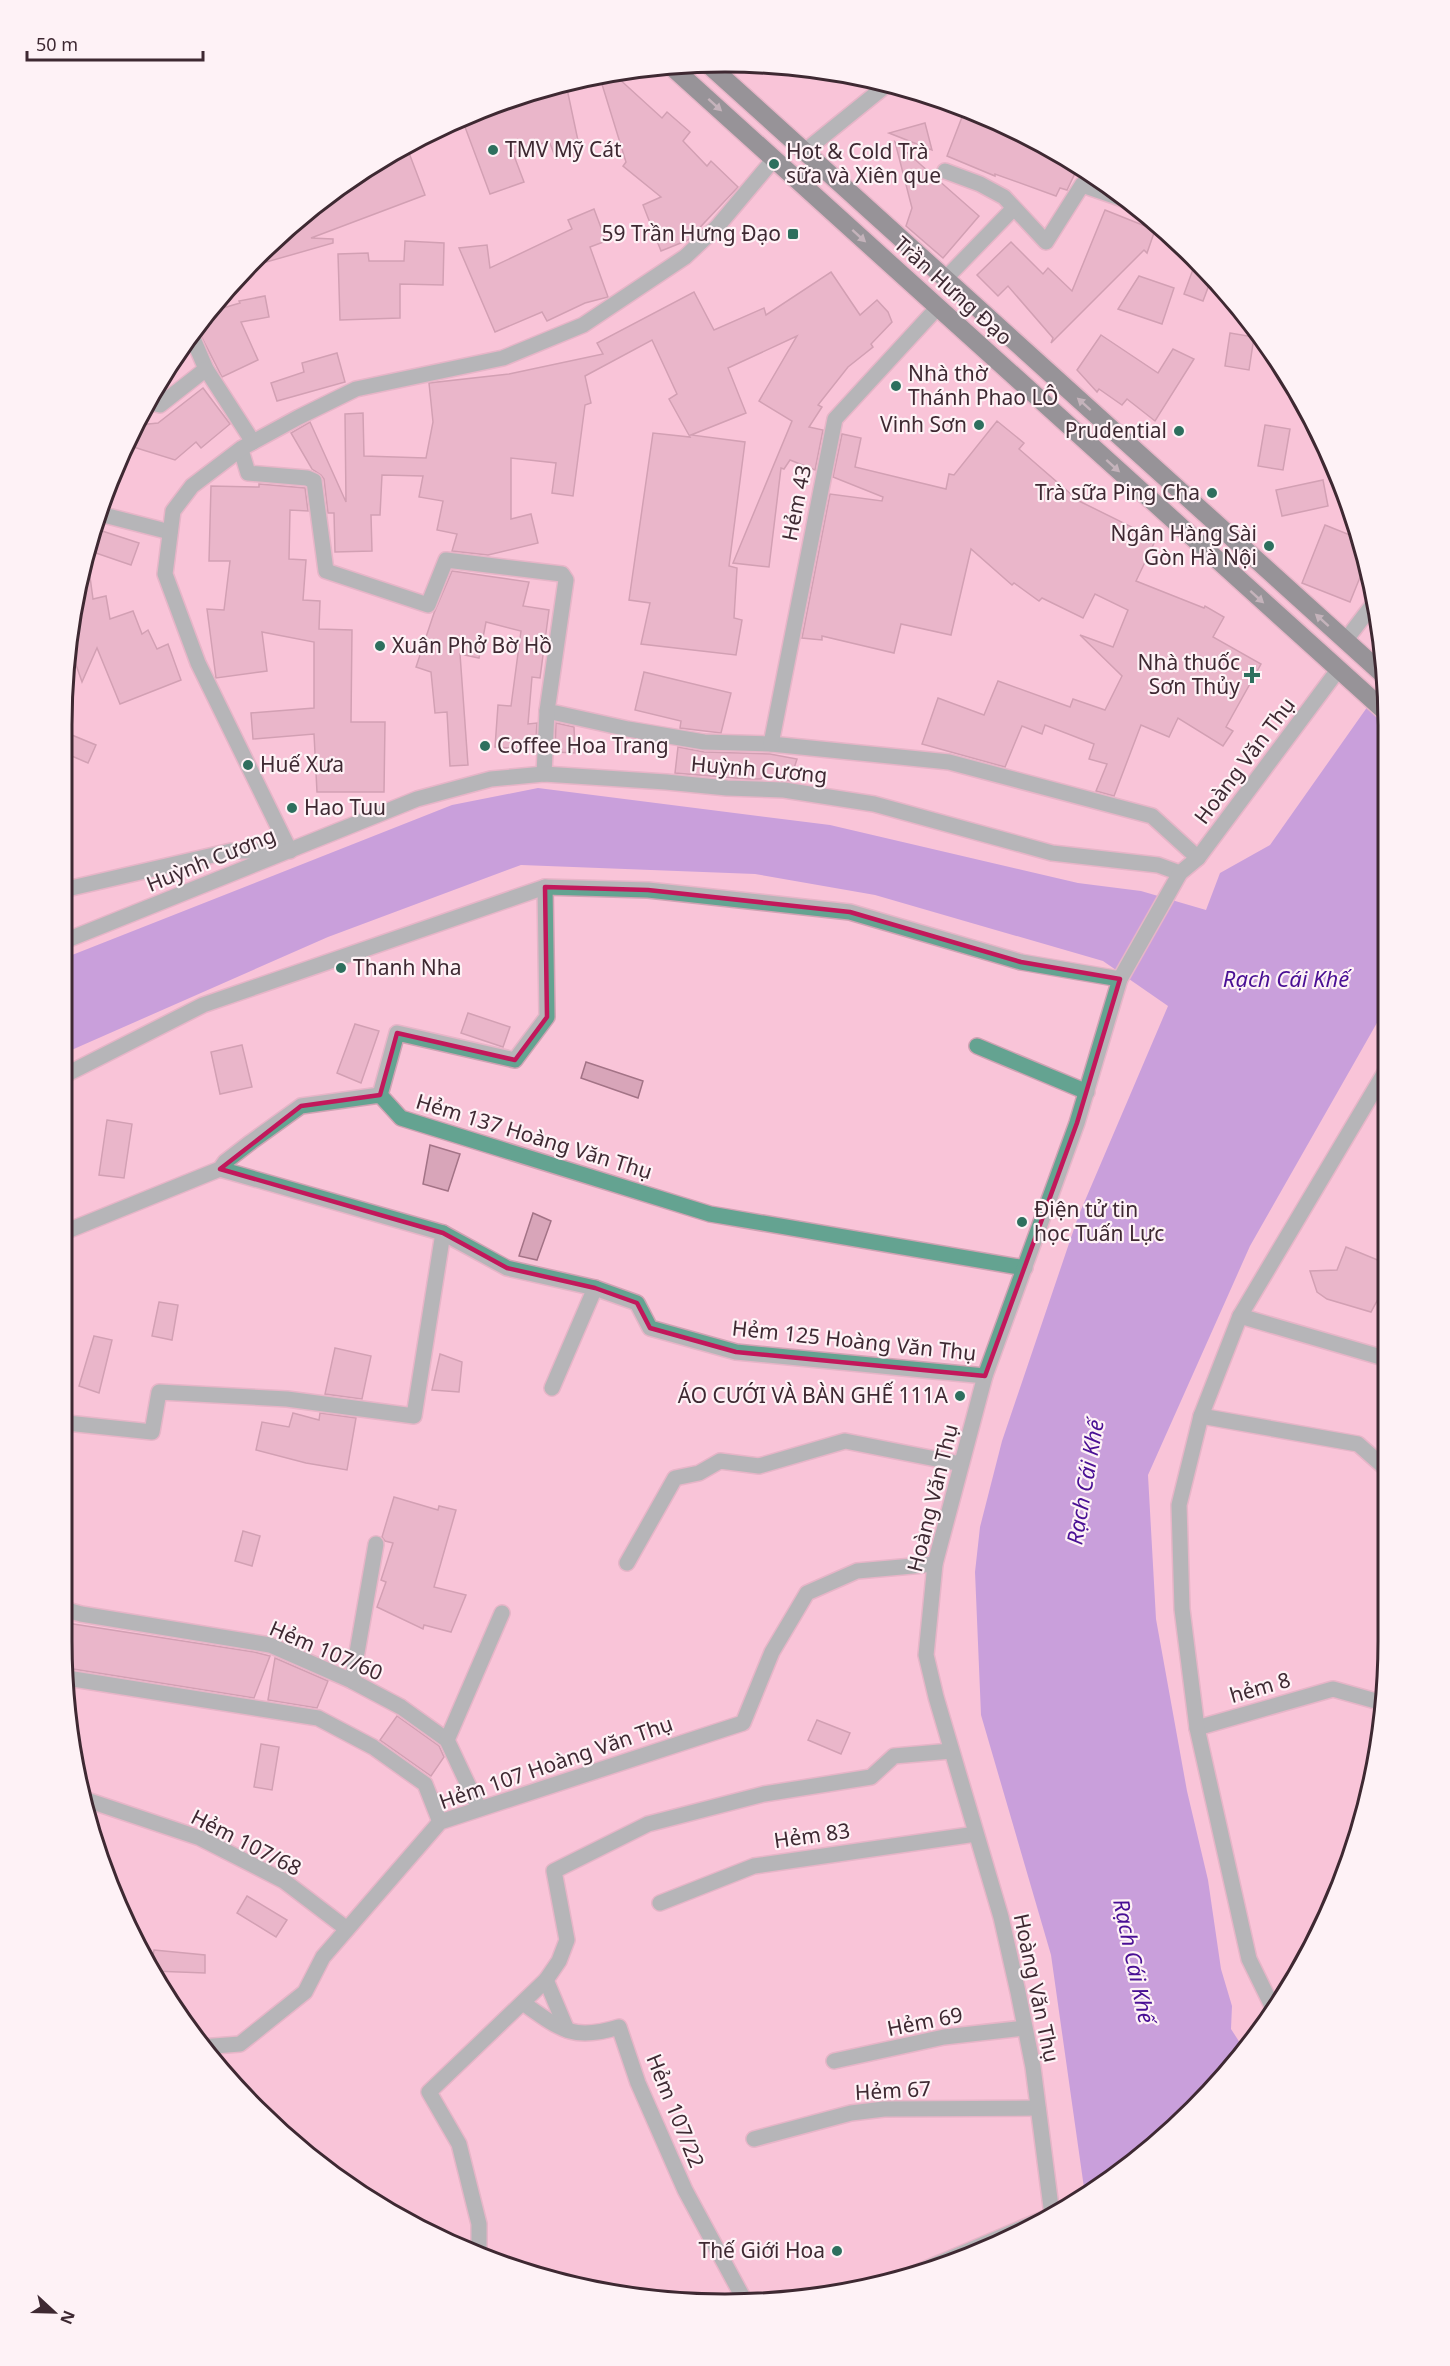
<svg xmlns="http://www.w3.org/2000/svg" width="1450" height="2366" font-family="'Noto Sans',sans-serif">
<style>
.water{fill:#8f72de}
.building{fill:#d8a5b9;stroke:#a37386;stroke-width:1.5}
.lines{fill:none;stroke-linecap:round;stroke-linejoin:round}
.minor-casing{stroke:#d0a2b3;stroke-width:18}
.highway-casing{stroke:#d0a2b3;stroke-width:21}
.minor{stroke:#64a391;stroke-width:15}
.highway{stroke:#205849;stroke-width:18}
.oneway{fill:#849d97}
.marked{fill:none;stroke:#c2185b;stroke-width:4.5;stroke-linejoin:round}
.poi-dot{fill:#2e6f5e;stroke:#fef2f6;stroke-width:2}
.labels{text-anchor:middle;stroke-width:4.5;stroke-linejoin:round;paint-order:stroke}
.poi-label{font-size:21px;fill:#3e2932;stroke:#fef2f6;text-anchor:start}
.street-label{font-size:21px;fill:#3e2932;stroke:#fef2f6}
.water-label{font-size:22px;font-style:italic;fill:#490f94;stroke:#fef2f6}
.rim{fill:none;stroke:#3e2932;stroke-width:3}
</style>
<rect width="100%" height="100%" fill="#f9c4d8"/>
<!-- water -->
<polygon class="water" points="1387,679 1386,1007 1250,1246 1148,1475 1156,1619 1187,1791 1208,1880 1221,1969 1232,2006 1231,2029 1242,2046 1243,2053 1129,2168 1085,2195 1051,1955 981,1715 975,1572 980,1527 1002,1441 1078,1217 1168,1006 1103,961 875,895 755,874 521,865 328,937 67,1052 67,957 452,805 538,788 830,825 1078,883 1141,891 1206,910 1220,873 1270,845"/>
<!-- building -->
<g class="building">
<polygon points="617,77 662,118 667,112 690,132 683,141 707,166 711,161 738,187 688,240 661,251 643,205 661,197 623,166 626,162 601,81"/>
<polygon points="566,84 580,150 556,159 549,141 513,153 524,182 490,194 462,119 511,97"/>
<polygon points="964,112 1012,132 1011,135 1050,150 1078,167 1067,190 1060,188 1056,196 995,174 995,176 947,156"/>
<polygon points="925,123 932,150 889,133"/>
<polygon points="895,142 979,216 943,258 906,226 912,208"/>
<polygon points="406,145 425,195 311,238 333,239 333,243 249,267 287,226 393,151"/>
<polygon points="594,209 606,241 590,247 608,297 585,303 547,321 542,312 495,332 459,248 487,245 490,268 572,229 568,220"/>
<polygon points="1105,210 1155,230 1147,253 1144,250 1051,343 1053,338 1008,286 998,296 977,275 1011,242 1043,274 1048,268 1072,291"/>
<polygon points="405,241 444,243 443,285 400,284 400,318 340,320 338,254 368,253 369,261 404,261"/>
<polygon points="1196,261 1212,277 1203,301 1184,294"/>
<polygon points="831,272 860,315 877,300 888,312 892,322 871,344 873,347 848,367 818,405 822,407 809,427 823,430 815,470 790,460 784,469 781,468 769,567 733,563 792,421 759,401 797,336 728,368 746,413 691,435 745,442 729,566 737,568 734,618 742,620 736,655 641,644 650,603 629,600 653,433 690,437 669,399 677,394 652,340 585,376 591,403 585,405 573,496 552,493 556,463 511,458 511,519 531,514 538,543 488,555 452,551 457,534 437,530 443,501 419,497 423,476 382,475 380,515 371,515 372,551 335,552 334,513 328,513 324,479 321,475 312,469 291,433 310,422 346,502 345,414 363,413 364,456 426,458 433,422 429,383 509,374 603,354 597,343 694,292 714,330 764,308 766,315"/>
<polygon points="1139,276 1174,288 1162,324 1118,309"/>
<polygon points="265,296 269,317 241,322 258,360 222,377 196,326 206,313 240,303 239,301"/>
<polygon points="1230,333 1254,337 1249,370 1225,366"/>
<polygon points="1101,335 1158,373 1173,349 1194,359 1155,421 1127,399 1122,405 1099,389 1097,392 1077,370"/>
<polygon points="337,353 345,382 277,401 271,383 304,372 302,363"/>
<polygon points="203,388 230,424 201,448 196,442 175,460 127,445 139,425 158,423"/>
<polygon points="997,421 1024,443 1019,449 1079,501 1156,539 1136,581 1204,608 1205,606 1224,617 1213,637 1261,664 1226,727 1233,731 1223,746 1178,718 1169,737 1141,725 1114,796 1096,791 1107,764 1089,759 1094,744 1045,725 1042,734 1022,726 1005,767 922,744 938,698 984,715 998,681 1070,707 1073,699 1105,710 1122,676 1080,635 1113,647 1128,610 1095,594 1083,618 1042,598 1039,601 1014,583 1012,585 971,549 951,635 901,624 894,653 822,636 822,640 802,638 830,494 882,501 883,497 833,477 842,434 861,438 855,467 946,489 949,474 954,475"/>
<polygon points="1265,425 1290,429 1283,470 1258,466"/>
<polygon points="1323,480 1328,506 1282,516 1276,490"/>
<polygon points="259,484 305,488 308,511 290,510 289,559 306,560 303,600 320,601 319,629 352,630 351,722 385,722 384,792 317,792 314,734 253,739 251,713 314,708 314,642 262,632 267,671 216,678 207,609 224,610 230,561 209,561 211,486 259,487"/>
<polygon points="1325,525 1360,539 1366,553 1367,560 1350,602 1302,583"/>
<polygon points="96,529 139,543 131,565 90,551"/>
<polygon points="88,562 93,599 106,596 110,619 133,611 142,634 148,630 157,649 168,644 181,680 120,704 97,648 82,682 67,639"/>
<polygon points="452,571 529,582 523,606 549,610 540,678 532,677 528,724 537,723 535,750 495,747 498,705 511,706 521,631 486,622 479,658 460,654 468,765 450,766 447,712 435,713 431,672 416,667 434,613"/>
<polygon points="644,672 731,693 721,733 680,728 681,721 635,710"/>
<polygon points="556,723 574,727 575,753 555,752"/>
<polygon points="67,733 96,745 88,763 67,754"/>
<polygon points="678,747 704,752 770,754 797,759 790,781 762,777 761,779 747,779 675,773"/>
<polygon points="468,1013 510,1027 503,1047 461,1033"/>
<polygon points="355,1024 379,1031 361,1083 337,1073"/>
<polygon points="242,1045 252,1087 220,1094 211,1052"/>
<polygon points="586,1062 643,1081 638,1098 581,1078"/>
<polygon points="107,1120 132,1124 124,1178 99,1175"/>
<polygon points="430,1145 460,1154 448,1191 423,1184"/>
<polygon points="533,1213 551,1221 537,1260 519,1256"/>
<polygon points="1346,1247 1385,1263 1385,1286 1371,1312 1327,1299 1317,1292 1310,1271 1337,1270"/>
<polygon points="159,1302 178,1305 172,1340 152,1336"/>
<polygon points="94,1336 112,1340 99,1393 79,1386"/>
<polygon points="335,1348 371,1356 362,1399 325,1394"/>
<polygon points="440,1354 462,1362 459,1392 432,1390"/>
<polygon points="293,1413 319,1420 320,1413 356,1418 347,1470 306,1463 256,1450 262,1422 289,1427"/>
<polygon points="394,1497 438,1510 439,1506 456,1510 434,1587 466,1595 451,1632 424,1625 423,1629 377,1607 386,1582 381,1580 393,1543 385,1541 382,1537"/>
<polygon points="243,1531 260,1536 252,1566 235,1561"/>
<polygon points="67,1623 254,1652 270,1656 254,1698 67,1668"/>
<polygon points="275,1658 328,1681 317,1708 268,1700"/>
<polygon points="397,1716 439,1746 444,1757 431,1776 380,1740"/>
<polygon points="817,1720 850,1733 841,1754 808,1740"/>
<polygon points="261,1744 279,1747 272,1790 254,1787"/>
<polygon points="247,1896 287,1920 276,1937 237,1913"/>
<polygon points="154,1950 205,1955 205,1973 153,1971 151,1969"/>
</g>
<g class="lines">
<!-- minor casing -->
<g class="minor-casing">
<g id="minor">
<polyline points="805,151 889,83"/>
<polyline points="945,171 980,184 1004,197 1046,242 1082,185 1134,203"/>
<polyline points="945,279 1013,209"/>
<polyline points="191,334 206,369 253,442"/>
<polyline points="151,403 160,405 206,369"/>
<polyline points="241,450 248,473 307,478 314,481 326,571 428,605 446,560 562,574 566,580 547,711 628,729 704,742 771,744 949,762 1152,816 1198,858"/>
<polyline points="100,514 170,532"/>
<polyline points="1345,641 1374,603"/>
<polyline points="771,744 835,419 938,307"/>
<polyline points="544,774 547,711"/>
<polyline points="290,851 198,663 165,574 173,511 192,486 242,448 299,417 356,389 503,358 583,325 685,257 717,227 774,159"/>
<polyline points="67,889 231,851 281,851"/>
<polyline points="67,940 417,799 491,779 544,774 666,782 727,788 784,790 874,804 1052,853 1158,865 1180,873"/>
<polyline points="977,1046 1087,1092"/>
<polyline points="67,1074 203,1005 545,887 648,890 850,912 1021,962 1120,979"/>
<polyline points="380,1095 397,1033 515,1060 547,1017 545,887"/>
<polyline points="220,1169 443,1233 507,1268 595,1288 637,1303 650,1328 736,1352 985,1376"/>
<polyline points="67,1231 220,1169 225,1162 251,1142 301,1106 380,1095 401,1118 710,1214 1025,1268"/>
<polyline points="1240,1316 1384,1358"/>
<polyline points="552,1388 595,1288"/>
<polyline points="1201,1416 1358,1444 1384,1467"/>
<polyline points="67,1423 152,1432 159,1392 287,1399 414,1416 443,1233"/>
<polyline points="627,1563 675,1478 699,1473 720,1461 759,1466 845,1441 961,1464"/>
<polyline points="67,1610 81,1614 270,1645 352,1681 401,1707 447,1740 479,1808"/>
<polyline points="67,1678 318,1718 373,1747 425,1784 440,1822"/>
<polyline points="352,1681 376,1544"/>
<polyline points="1197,1728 1333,1689 1383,1703"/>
<polyline points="447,1740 502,1613"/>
<polyline points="84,1799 200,1838 284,1881 347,1929"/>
<polyline points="660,1903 754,1866 976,1834"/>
<polyline points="546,1980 567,2030"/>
<path d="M523,2003C561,2030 573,2041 619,2027L638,2083L685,2190L746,2303"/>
<polyline points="1273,2008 1249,1959 1197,1728 1182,1609 1179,1505 1201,1416 1240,1316 1385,1072"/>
<polyline points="201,2047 240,2044 305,1992 323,1957 440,1822 743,1723 772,1652 807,1593 857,1571 935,1564"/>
<polyline points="834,2061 944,2037 1024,2028"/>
<polyline points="754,2139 851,2113 884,2109 1038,2108"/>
<polyline points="1052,2215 1033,2067 1018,1992 1001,1917 936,1697 926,1655 935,1564 985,1376 1077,1123 1120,979 1180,873 1198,858 1338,670"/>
<polyline points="479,2256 479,2224 459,2144 429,2092 546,1980 559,1961 567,1940 554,1871 648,1824 764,1794 871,1777 894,1756 951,1751"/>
<polyline points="909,2276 1048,2217"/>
</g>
</g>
<!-- highway casing -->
<g class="highway-casing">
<g id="highway">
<polyline points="709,65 1386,677"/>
<polyline points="671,66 1387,713"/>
</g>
</g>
<!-- minor -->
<use href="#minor" class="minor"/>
<!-- highway -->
<use href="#highway" class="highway"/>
</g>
<!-- one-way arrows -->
<defs><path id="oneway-solid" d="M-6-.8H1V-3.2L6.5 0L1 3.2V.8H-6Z" transform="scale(1.5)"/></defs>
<g class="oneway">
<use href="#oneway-solid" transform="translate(715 105) rotate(42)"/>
<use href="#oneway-solid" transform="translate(859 236) rotate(42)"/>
<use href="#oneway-solid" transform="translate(1084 404) rotate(-138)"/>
<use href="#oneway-solid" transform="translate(1113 466) rotate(42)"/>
<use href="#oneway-solid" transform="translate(1257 597) rotate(42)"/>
<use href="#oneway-solid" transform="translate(1322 620) rotate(-138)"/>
</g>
<!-- marked area -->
<path d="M0 0H1450V2366H0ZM545,887L648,890L850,912L1021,962L1120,979L1077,1123L985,1376L736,1352L650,1328L637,1303L595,1288L507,1268L443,1233L220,1169L301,1106L380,1095L397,1033L515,1060L547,1017Z" fill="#f9c4d8" fill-opacity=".55" fill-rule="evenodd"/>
<path class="marked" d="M545,887L648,890L850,912L1021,962L1120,979L1077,1123L985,1376L736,1352L650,1328L637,1303L595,1288L507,1268L443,1233L220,1169L301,1106L380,1095L397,1033L515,1060L547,1017Z"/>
<!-- markers -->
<g class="poi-dot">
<circle cx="493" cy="150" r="6"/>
<circle cx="774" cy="164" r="6"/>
<rect x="787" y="228" width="12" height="12" rx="3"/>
<circle cx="896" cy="386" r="6"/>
<circle cx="979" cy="425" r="6"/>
<circle cx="1179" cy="431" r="6"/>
<circle cx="1212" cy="493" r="6"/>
<circle cx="1269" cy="546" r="6"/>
<circle cx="380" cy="646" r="6"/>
<path d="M1249 666h6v6h6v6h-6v6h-6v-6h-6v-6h6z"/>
<circle cx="485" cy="746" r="6"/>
<circle cx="248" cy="765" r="6"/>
<circle cx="292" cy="808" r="6"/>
<circle cx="341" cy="968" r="6"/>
<circle cx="1022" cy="1222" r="6"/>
<circle cx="960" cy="1396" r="6"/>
<circle cx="837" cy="2251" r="6"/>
</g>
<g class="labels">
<!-- poi labels -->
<g class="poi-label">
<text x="505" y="157">TMV Mỹ Cát</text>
<text x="786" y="159">Hot &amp; Cold Trà<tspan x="786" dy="24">sữa và Xiên que</tspan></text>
<text x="781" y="241" text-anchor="end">59 Trần Hưng Đạo</text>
<text x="908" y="381">Nhà thờ<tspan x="908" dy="24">Thánh Phao LÔ</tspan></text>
<text x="967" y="432" text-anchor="end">Vinh Sơn</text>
<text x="1167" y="438" text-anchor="end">Prudential</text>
<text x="1200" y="500" text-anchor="end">Trà sữa Ping Cha</text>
<text x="1257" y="541" text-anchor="end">Ngân Hàng Sài<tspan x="1257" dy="24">Gòn Hà Nội</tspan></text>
<text x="392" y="653">Xuân Phở Bờ Hồ</text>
<text x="1240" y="670" text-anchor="end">Nhà thuốc<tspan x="1240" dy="24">Sơn Thủy</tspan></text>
<text x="497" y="753">Coffee Hoa Trang</text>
<text x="260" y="772">Huế Xưa</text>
<text x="304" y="815">Hao Tuu</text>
<text x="353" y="975">Thanh Nha</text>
<text x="1034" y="1217">Điện tử tin<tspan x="1034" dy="24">học Tuấn Lực</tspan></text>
<text x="948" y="1403" text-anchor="end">ÁO CƯỚI VÀ BÀN GHẾ 111A</text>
<text x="825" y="2258" text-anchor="end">Thế Giới Hoa</text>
</g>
<!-- street labels -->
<g class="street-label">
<text transform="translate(953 291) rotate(42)" y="7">Trần Hưng Đạo</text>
<text transform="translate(797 503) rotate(-79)" y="7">Hẻm 43</text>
<text transform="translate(1245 761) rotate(-53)" y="7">Hoàng Văn Thụ</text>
<text transform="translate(759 770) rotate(5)" y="7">Huỳnh Cương</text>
<text transform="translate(211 860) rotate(-22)" y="7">Huỳnh Cương</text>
<text transform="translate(534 1137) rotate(17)" y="7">Hẻm 137 Hoàng Văn Thụ</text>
<text transform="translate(854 1341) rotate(6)" y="7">Hẻm 125 Hoàng Văn Thụ</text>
<text transform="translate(933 1498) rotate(-76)" y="7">Hoàng Văn Thụ</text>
<text transform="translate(326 1651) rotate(23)" y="7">Hẻm 107/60</text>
<text transform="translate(1260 1688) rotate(-16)" y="7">hẻm 8</text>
<text transform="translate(556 1763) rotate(-19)" y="7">Hẻm 107 Hoàng Văn Thụ</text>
<text transform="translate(812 1836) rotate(-8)" y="7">Hẻm 83</text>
<text transform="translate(246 1843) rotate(27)" y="7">Hẻm 107/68</text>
<text transform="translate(1036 1988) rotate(78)" y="7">Hoàng Văn Thụ</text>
<text transform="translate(925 2022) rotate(-11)" y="7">Hẻm 69</text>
<text transform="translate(893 2091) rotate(-3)" y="7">Hẻm 67</text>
<text transform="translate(675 2111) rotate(68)" y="7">Hẻm 107/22</text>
</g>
<!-- water labels -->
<g class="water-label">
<text x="1286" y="987">Rạch Cái Khế</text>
<text transform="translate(1085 1482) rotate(-80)" y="8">Rạch Cái Khế</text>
<text transform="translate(1134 1961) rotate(78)" y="8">Rạch Cái Khế</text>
</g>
</g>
<!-- crop -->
<path d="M0 0H1450V2366H0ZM725 72H725A653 653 0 0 1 1378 725V1641A653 653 0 0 1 725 2294H725A653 653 0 0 1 72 1641V725A653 653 0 0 1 725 72Z" fill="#fef2f6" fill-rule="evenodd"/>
<path class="rim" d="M725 72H725A653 653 0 0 1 1378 725V1641A653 653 0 0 1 725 2294H725A653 653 0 0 1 72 1641V725A653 653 0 0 1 725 72Z"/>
<!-- north arrow -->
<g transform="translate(54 2312) rotate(112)" stroke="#fef2f6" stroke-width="4.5" paint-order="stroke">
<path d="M0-4.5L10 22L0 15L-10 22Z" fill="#3e2932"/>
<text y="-9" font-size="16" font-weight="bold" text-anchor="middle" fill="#3e2932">N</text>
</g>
<!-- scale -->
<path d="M27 51v9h176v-9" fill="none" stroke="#3e2932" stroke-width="3"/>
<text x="36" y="51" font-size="18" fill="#3e2932" stroke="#fef2f6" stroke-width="4.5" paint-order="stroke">50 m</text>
</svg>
